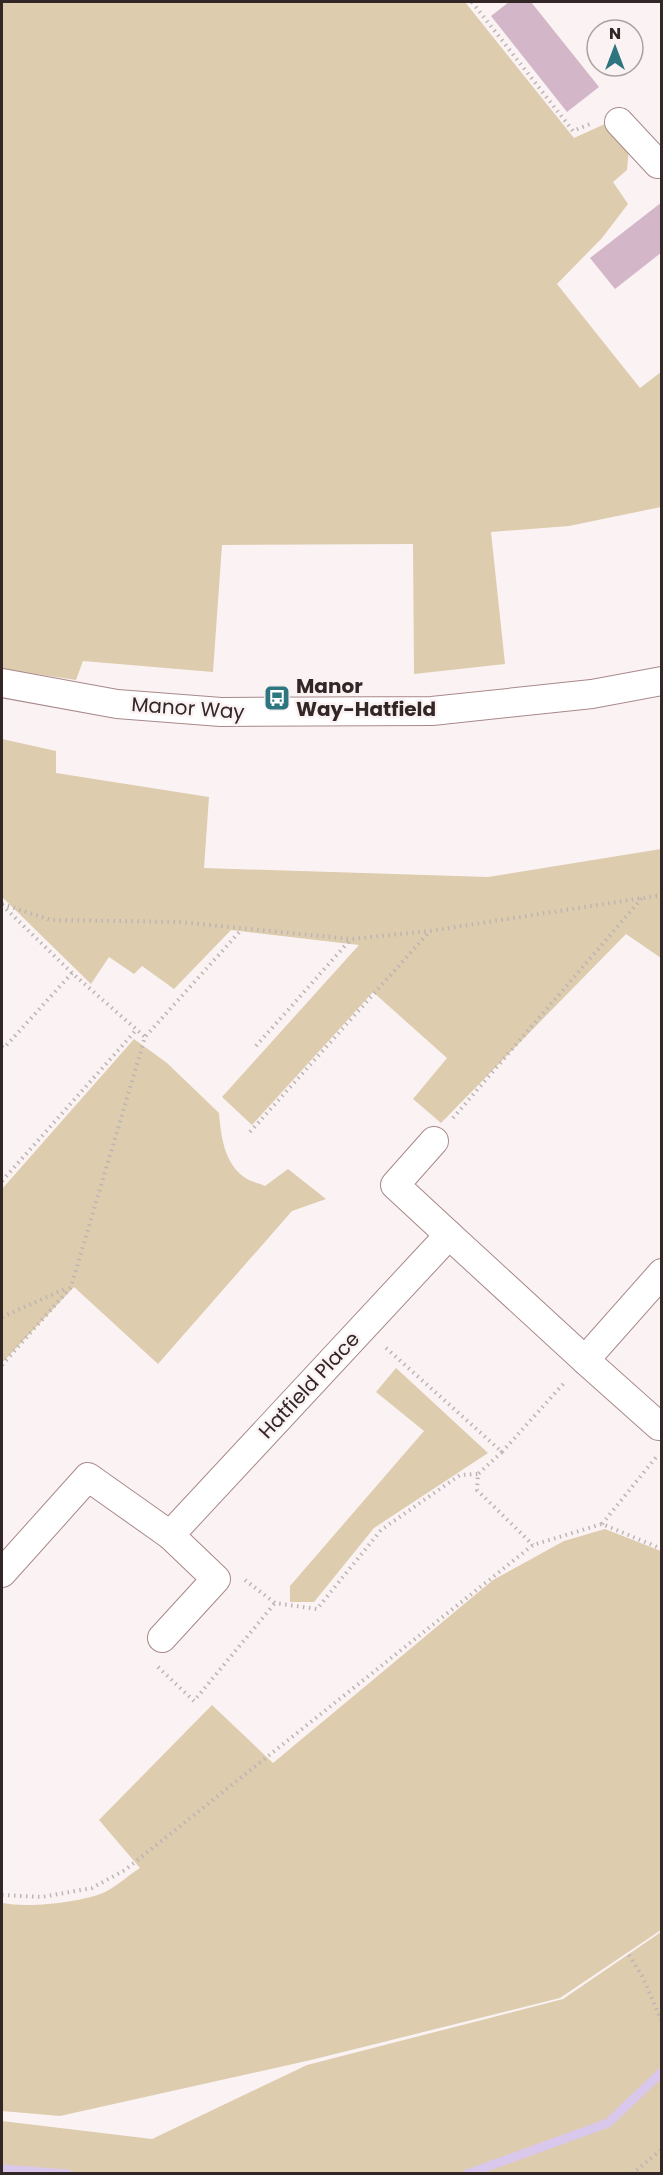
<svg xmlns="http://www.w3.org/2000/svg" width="663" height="2175" font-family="Poppins,sans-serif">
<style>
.green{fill:#deccaf}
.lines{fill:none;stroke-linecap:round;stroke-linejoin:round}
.stream{stroke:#d9c8eb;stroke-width:9}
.building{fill:#d3b6c7}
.minor-casing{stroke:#a9888a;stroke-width:30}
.path{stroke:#bdb4b4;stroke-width:4;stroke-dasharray:1.5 4.5;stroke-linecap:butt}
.minor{stroke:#fff;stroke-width:28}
.labels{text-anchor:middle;stroke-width:5;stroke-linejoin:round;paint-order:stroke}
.poi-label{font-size:20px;font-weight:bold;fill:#332626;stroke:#fbf3f3;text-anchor:start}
.street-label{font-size:20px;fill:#332626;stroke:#fbf3f3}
</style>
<rect width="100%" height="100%" fill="#fbf3f3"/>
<!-- green -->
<g class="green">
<polygon points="2,2 465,2 574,138 607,123 629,147 627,170 613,182 628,204 602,238 557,284 640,388 661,372 661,507 569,526 491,532 505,664 414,674 413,544 222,545 213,672 83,661 76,680 2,669"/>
<polygon points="2,739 56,751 56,773 209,797 204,868 488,877 661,849 661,958 626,934 441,1123 413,1099 447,1058 373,992 252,1125 222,1097 359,945 231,930 174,989 142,966 134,974 109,957 91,984 2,897"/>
<path d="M134,1039L167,1063L219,1113C221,1136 224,1165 247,1179C252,1182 259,1183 265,1186L288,1169L326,1199L292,1211L158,1364L74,1287L2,1363V1189Z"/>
<polygon points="396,1368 488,1453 374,1528 314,1602 290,1602 290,1586 424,1431 376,1392"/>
<path d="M605,1529L661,1551V1930L560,1998L311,2060L60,2116L2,2111V1903C28,1908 80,1903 105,1892C117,1886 129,1875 140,1868L99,1820L212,1705L273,1763L493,1580L564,1541Z"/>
<polygon points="661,1932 661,2173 2,2173 2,2121 152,2139 307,2065 563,1999"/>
</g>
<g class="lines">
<!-- stream -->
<g class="stream">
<polyline points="2,2169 68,2174"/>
<polyline points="467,2174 608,2123 662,2072"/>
</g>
</g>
<!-- building -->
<g class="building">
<polygon points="509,2 531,2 599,87 567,112 491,16"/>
<polygon points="662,202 662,252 615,289 590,258"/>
</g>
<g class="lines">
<!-- minor casing -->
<g class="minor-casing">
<g id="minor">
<polyline points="619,122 658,164 662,161"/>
<polyline points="2,683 117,704 221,712 432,711 592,694 662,681"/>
<polyline points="434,1141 395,1185 449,1235"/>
<polyline points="585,1360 659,1426"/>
<polyline points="2,1573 88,1477 170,1535 449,1235 585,1360 662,1273"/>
<polyline points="162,1638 216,1579 170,1535"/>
</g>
</g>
<!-- path -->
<g class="path">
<polyline points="472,2 573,131 590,124"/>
<polyline points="2,904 51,920 180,922 351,939 430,931 662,895"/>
<polyline points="2,905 72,973 145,1037"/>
<polyline points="256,1046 351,939"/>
<polyline points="2,1047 4,1048 72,973"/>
<polyline points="453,1118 642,898"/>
<polyline points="250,1132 430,931"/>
<polyline points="2,1181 137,1029"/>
<polyline points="2,1317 67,1288"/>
<polyline points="386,1348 502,1452 478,1474 477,1490 533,1545"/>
<polyline points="2,1365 71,1287 145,1037 242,929"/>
<polyline points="502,1452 565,1382"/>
<polyline points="602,1524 657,1456"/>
<polyline points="245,1580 275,1603 317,1609 381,1530 460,1475 478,1474"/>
<polyline points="158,1667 194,1701 275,1603"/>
<polyline points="2,1895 42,1897 92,1888 125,1870 533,1545 602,1524 662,1549"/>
<polyline points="629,1955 642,1976 662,2022"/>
<polyline points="632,2174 662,2149"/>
</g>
<!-- minor -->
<use href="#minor" class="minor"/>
</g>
<!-- icons -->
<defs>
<g id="bus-square" transform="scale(1.35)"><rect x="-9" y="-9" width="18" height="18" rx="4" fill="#2d757f" stroke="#fbf3f3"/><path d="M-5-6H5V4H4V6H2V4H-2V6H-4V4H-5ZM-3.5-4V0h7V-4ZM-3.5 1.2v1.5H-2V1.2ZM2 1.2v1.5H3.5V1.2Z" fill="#fff"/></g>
</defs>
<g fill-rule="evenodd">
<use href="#bus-square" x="277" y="698"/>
</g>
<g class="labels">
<!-- poi labels -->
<g class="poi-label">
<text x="296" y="693">Manor<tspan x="296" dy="23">Way-Hatfield</tspan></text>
</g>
<!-- street labels -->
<g class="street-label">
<text transform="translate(188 708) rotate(4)" y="7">Manor Way</text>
<text transform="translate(309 1385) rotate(-47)" y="7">Hatfield Place</text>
</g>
</g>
<!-- border -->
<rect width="663" height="2175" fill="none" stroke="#332626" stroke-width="6"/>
<!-- north arrow -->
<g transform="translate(615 48)"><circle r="28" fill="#fbf3f3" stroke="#aba1a1" stroke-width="1.5"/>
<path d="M0-4.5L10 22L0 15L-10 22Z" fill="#2d757f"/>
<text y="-9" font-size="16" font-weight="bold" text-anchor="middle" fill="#332626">N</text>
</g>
</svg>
